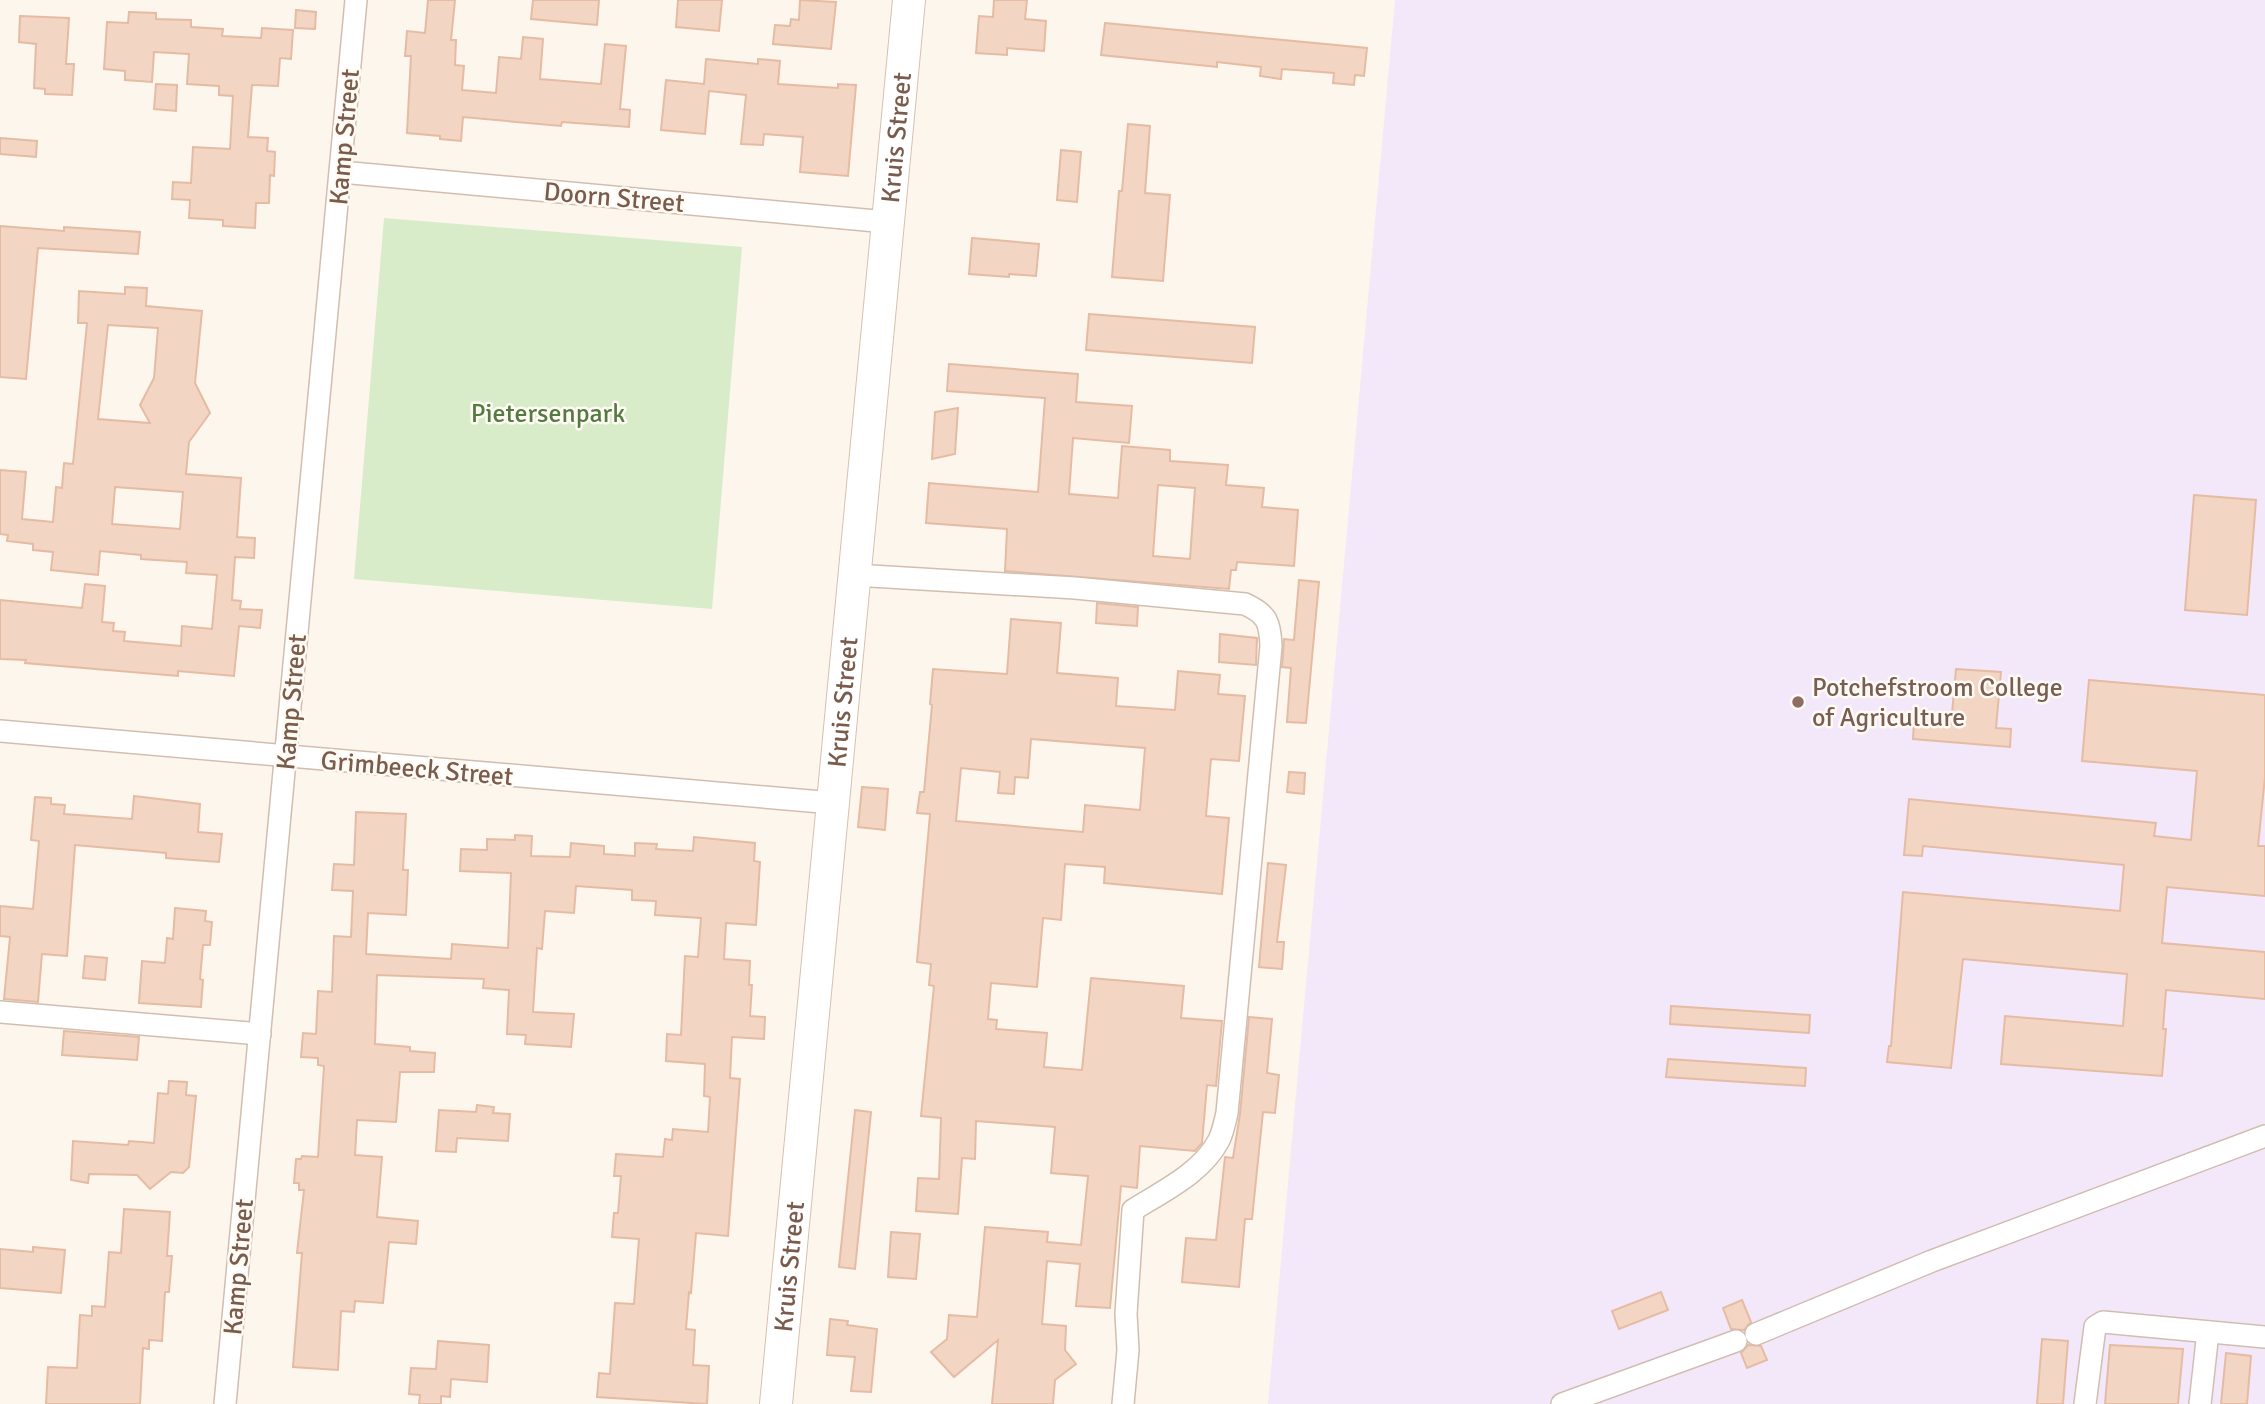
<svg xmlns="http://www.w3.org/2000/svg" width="2265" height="1404" font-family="Signika,sans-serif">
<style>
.education{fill:#f3e8fa}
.green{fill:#d8ecc9}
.building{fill:#f3d5c3;stroke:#e6bba3;stroke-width:2;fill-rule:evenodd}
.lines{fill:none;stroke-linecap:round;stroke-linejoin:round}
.street-casing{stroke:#d1beb0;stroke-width:24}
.secondary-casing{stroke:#d6c0b0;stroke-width:34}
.street{stroke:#fff;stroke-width:21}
.secondary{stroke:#fff;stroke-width:32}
.education-dot{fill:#8d6e63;stroke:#fffaf3;stroke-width:2.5}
.labels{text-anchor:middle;stroke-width:5;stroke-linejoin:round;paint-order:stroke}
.street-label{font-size:26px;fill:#7a5c4d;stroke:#fffaf3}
.park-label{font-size:26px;fill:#537a41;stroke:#fffaf3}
.education-label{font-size:26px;fill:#785e54;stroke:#fffaf3;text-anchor:start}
</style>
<rect width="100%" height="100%" fill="#fdf6ec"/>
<!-- education -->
<polygon class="education" points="1395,0 2265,0 2265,1404 1268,1404"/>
<!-- green -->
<polygon class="green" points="384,218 742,247 712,609 354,579"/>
<!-- building -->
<g class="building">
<polygon points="428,0 455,0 451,40 456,40 455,65 464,66 462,90 496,93 499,57 521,59 523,37 543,39 540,79 601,84 605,44 626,46 620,109 630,110 629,127 562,122 561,126 463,117 461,141 440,139 440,136 407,133 411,56 405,56 407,31 425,33"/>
<polygon points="533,0 599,0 597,25 531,19"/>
<polygon points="678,0 722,0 719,31 676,27"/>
<polygon points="800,0 836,2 831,49 773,44 775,25 790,26 791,19 799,20"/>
<polygon points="994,0 1027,0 1025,19 1046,21 1044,51 1007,48 1007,55 976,53 979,16 993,17"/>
<polygon points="296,10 316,12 315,29 295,28"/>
<polygon points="129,12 156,13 156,19 191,20 191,27 223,29 222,36 261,38 262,28 293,30 291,59 280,58 278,86 252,85 248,137 268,138 267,151 275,152 274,176 270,175 269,203 256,203 255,228 223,226 223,220 189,218 190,200 172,199 173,182 191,183 193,147 230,149 233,96 219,95 219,86 187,84 189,54 154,52 152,82 125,80 125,71 104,69 107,22 128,23"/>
<polygon points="20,16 69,18 66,64 74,64 72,95 45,94 45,89 34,88 36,44 19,42"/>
<polygon points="1105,23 1367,48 1364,76 1355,75 1354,85 1333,83 1334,73 1282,69 1281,79 1260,76 1261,67 1217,62 1217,67 1101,55"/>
<polygon points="706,59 758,64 758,59 780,61 778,84 838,88 838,84 856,85 848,176 800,172 803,137 764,134 763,145 741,144 746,95 709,91 705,134 661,130 666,80 704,84"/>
<polygon points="156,84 177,85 176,111 154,109"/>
<polygon points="1128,124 1150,126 1145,193 1170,195 1163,281 1112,277 1119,191 1122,191"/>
<polygon points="0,138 37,141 36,157 0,154"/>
<polygon points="1061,150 1081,152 1077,202 1057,200"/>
<polygon points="0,226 64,231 64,227 140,232 138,254 38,248 26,379 0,377"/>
<polygon points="972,238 1039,244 1036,276 1009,274 1009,277 969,274"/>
<path d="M125,287L147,288L146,306L202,311L195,383L210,413L189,442L186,474L241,478L237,537L255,538L254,558L235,557L232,600L241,601L240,609L262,610L260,628L239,626L234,676L178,671V676L25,663L26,660L0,659V600L82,608L85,584L105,586L102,622L114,623L113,631L125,632L124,641L181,646L182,626L212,629L217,575L186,573L187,562L141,559V555L100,551L98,575L51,570L53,552L33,550V544L7,541L8,535L0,534V470L26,472L22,519L53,522L56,487L62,488L64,463L73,464L87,323H78L79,291L125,294ZM108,325L158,328L154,378L140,405L150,423L98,419ZM115,487L183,492L180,529L112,524Z"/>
<polygon points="1089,314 1255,327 1252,363 1086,350"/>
<path d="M949,364L1078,374L1076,402L1132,406L1129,443L1073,438L1069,494L1118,498L1122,446L1170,450V461L1228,465L1226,485L1264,488L1262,507L1298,510L1294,566L1237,562L1236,570H1231L1229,589L1005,571L1007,529L926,523L929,483L1038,492L1045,398L947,391ZM1158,485L1195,488L1190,559L1153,556Z"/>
<polygon points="958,408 955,454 932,459 935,412"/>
<polygon points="2194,495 2256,500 2247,615 2185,610"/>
<polygon points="1299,580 1319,582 1306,723 1287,722 1291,668 1282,667 1284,639 1294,640"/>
<polygon points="1097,603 1138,607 1137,626 1096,623"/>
<path d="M1011,619L1061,623L1057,673L1118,678L1116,706L1175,710L1178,671L1220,675L1218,694L1245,696L1239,761L1211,759L1206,816L1229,818L1222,894L1104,883L1105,867L1065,864L1061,920L1043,918L1037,987L991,983L988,1019L997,1020L996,1029L1047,1033L1044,1067L1082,1070L1091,978L1184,986L1181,1018L1222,1021L1216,1086L1207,1085L1202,1143L1195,1151L1140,1146L1137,1188L1121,1186L1110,1308L1076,1306L1080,1264L1047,1261L1042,1324L1066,1326L1065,1350L1076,1364L1055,1380L1053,1404H992L998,1340L954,1377L931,1352L947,1339L949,1315L977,1317L985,1227L1048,1232L1047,1242L1081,1245L1088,1176L1051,1173L1055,1127L976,1121L975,1159L962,1158L958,1214L916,1211L918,1178L939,1179L941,1118L921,1116L934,986L929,985L931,964L917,962L930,814L917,813L920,792H924L932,705L930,704L933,669L1007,674ZM1031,739L1145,748L1140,810L1085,805L1083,832L956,821L961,768L1000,772L998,793L1014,794L1015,777L1028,778Z"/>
<polygon points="1220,634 1257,638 1256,665 1219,662"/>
<polygon points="1956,669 2001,672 1996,728 2011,729 2010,747 1913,739 1914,721 1951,724"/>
<polygon points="2089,680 2265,695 2265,777 2258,846 2265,846 2265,896 2167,887 2162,943 2265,952 2265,999 2166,990 2163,1029 2166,1029 2162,1076 2001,1064 2005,1016 2123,1026 2127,974 1963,959 1951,1068 1887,1062 1889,1046 1891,1046 1903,892 2120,911 2124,865 1923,846 1922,856 1904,855 1909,799 2156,823 2154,836 2191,840 2197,771 2082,761"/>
<polygon points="1289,772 1305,773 1304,794 1287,792"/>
<polygon points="862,787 888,789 885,830 858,827"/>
<polygon points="134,796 200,804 198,832 222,834 219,862 166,858 166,853 75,845 67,956 42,954 38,1002 4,999 10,937 0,936 0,906 33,909 39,841 31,840 35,797 51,798 51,804 65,805 64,814 132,819"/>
<polygon points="356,812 406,814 403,870 408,870 406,915 368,913 366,954 451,959 452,944 508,948 511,873 460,871 461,849 487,850 487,839 515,840 515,835 532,836 531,856 570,857 571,843 604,846 604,854 635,856 635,843 657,844 656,849 693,851 694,837 755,843 754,861 760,862 756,925 726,923 724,959 750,961 749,985 752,985 750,1016 765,1017 764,1039 732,1037 730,1078 740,1079 728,1236 696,1233 691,1293 689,1292 686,1329 695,1330 693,1365 709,1366 707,1404 597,1397 599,1373 610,1374 615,1303 634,1304 639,1239 612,1237 614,1213 618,1213 621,1176 614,1176 616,1154 663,1157 665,1139 672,1140 673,1129 708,1132 710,1097 704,1096 705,1064 666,1061 667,1034 681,1035 685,956 698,957 701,918 655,915 656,901 632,900 632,890 576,886 574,913 545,911 542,949 537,948 533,1012 574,1014 571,1047 525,1044 526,1035 507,1034 509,990 483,988 484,979 377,975 375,1044 410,1047 410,1051 435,1053 434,1072 400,1072 396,1122 357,1120 355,1155 382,1157 377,1217 418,1221 416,1244 389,1242 383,1303 355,1301 354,1312 341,1311 338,1370 293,1367 302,1253 297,1253 304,1190 299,1190 299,1183 294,1183 296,1159 301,1159 302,1156 318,1157 324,1066 318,1065 318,1058 301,1057 303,1033 316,1034 318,991 332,992 334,936 351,937 353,891 332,890 334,864 354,865"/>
<polygon points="1268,863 1286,865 1277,942 1284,942 1282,969 1259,967"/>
<polygon points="175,908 206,911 205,921 212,922 210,945 203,945 200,979 203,980 201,1007 139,1003 142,961 165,963 167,938 173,939"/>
<polygon points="85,956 107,958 105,980 83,978"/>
<polygon points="1671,1006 1810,1015 1809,1033 1670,1024"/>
<polygon points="1249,1017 1272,1019 1267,1073 1279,1075 1275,1113 1263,1112 1252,1219 1245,1219 1239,1287 1182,1282 1186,1238 1216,1240 1225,1157 1233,1158 1240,1114"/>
<polygon points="64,1031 139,1037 137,1060 62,1055"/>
<polygon points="1668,1059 1806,1068 1805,1086 1666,1077"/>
<polygon points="169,1081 187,1082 186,1095 196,1096 189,1167 183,1173 171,1172 150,1189 137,1175 89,1174 88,1183 71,1180 73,1141 128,1145 129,1141 154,1143 158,1093 168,1094"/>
<polygon points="477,1105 494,1107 493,1113 510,1114 508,1141 457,1138 456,1152 436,1151 439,1110 476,1112"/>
<polygon points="855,1110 871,1112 855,1269 839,1267"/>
<polygon points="124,1209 170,1212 167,1256 172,1256 169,1292 165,1292 162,1341 149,1340 149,1349 143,1348 140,1404 46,1404 48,1367 77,1368 80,1315 92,1316 92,1306 105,1307 109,1252 121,1253"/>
<polygon points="891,1232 920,1234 916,1279 888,1277"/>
<polygon points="33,1247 65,1250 61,1293 0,1288 0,1249 33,1252"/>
<polygon points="1661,1292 1668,1310 1619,1329 1612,1311"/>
<polygon points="1742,1300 1751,1322 1744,1330 1731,1329 1723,1308"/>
<polygon points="830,1319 848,1321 847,1325 877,1329 871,1392 851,1391 855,1357 827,1355"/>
<polygon points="2042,1339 2068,1341 2063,1404 2037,1404"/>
<polygon points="438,1341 489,1345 487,1382 451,1379 450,1397 441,1396 441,1404 419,1404 420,1395 409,1394 411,1368 436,1369"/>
<polygon points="1748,1345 1761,1346 1767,1360 1747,1368 1741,1353"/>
<polygon points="2110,1345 2183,1349 2178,1404 2105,1404"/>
<polygon points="2226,1353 2251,1356 2247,1404 2221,1404"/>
</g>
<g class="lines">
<!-- street casing -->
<g class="street-casing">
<g id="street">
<polyline points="341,172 887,222"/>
<path d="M854,575L1075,588L1245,604C1267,614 1270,622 1271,646L1227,1113C1225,1121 1223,1132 1219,1140C1202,1173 1163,1191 1133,1210L1126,1314L1128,1350L1123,1404"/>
<polyline points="0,731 833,803"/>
<polyline points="0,1012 260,1034"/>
<polyline points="1756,1334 1932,1261 2265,1136"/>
<polyline points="225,1404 356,0"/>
<polyline points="1562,1404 1736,1341"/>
<polyline points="2085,1404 2095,1327 2103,1322 2265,1337"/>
<polyline points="2200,1404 2208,1332"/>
</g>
</g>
<!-- secondary casing -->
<g class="secondary-casing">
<g id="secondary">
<path id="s1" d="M776,1404L909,0"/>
</g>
</g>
<!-- street -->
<use href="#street" class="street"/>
<!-- secondary -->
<use href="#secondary" class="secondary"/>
</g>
<!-- markers -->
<circle class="education-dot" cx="1798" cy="702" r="7"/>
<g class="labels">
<!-- street labels -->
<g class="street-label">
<text transform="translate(344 137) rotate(-85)" y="9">Kamp Street</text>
<text dy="9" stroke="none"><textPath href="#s1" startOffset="1272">Kruis Street</textPath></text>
<text transform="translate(614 197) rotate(5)" y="9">Doorn Street</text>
<text transform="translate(291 702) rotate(-85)" y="9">Kamp Street</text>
<text dy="9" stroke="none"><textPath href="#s1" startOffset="705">Kruis Street</textPath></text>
<text transform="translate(417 768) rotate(5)" y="9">Grimbeeck Street</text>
<text dy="9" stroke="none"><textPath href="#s1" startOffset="138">Kruis Street</textPath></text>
<text transform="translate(238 1267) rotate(-85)" y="9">Kamp Street</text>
</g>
<!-- park labels -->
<g class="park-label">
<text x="548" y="422">Pietersenpark</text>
</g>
<!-- education labels -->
<g class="education-label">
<text x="1812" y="696">Potchefstroom College<tspan x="1812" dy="30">of Agriculture</tspan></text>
</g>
</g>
</svg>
